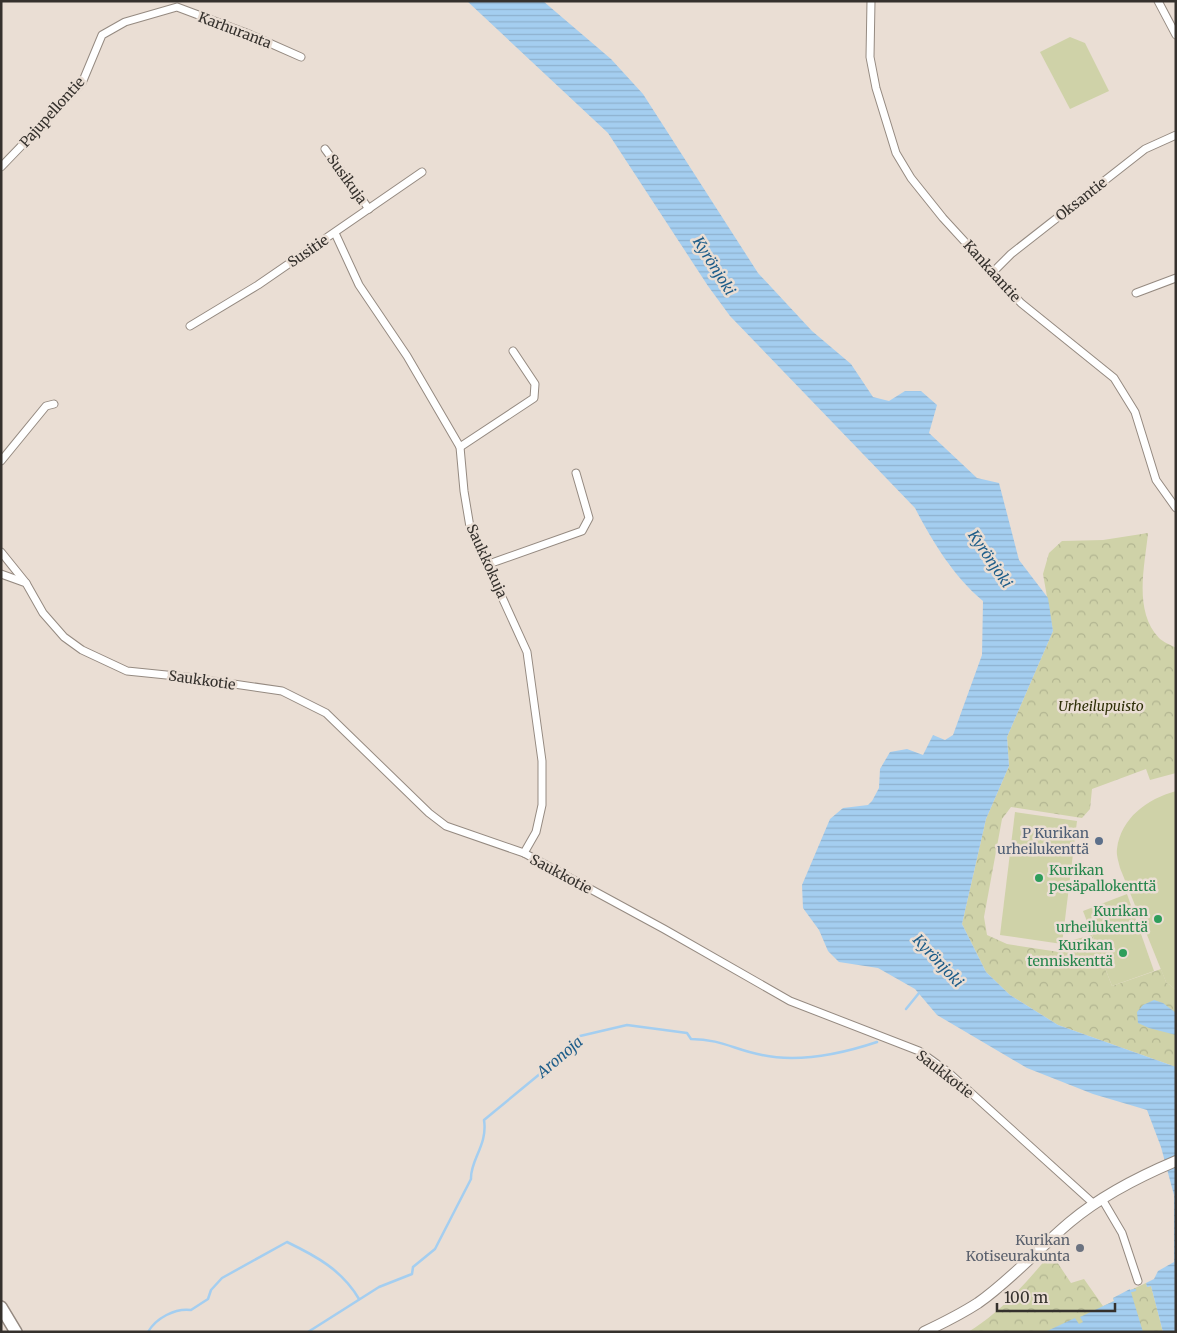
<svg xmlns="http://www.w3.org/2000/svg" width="1177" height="1333" font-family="Merriweather,serif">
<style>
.park{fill:url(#park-crowns)}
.garden{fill:#cfd2a8}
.water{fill:url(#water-rules)}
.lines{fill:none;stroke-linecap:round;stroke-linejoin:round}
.stream{stroke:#a4cef0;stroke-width:2.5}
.street-casing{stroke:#958a81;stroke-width:9}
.secondary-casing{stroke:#958a81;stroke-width:12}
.primary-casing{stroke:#958a81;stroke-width:14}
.street{stroke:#fff;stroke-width:7}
.secondary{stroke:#fff;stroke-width:10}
.primary{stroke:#fff;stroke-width:11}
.service-dot{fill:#5c6f8a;stroke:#eaded4;stroke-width:2}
.leisure-dot{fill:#2e9e5b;stroke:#eaded4;stroke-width:2}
.worship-dot{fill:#6b7280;stroke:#eaded4;stroke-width:2}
.labels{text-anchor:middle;stroke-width:5;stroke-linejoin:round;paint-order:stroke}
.street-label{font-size:14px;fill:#35312d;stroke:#eaded4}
.park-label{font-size:14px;font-style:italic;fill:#2e2f07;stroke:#eaded4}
.service-label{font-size:14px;fill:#4e5e75;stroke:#eaded4;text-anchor:end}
.leisure-label{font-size:14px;fill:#27864d;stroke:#eaded4;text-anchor:end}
.worship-label{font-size:14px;fill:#5b616d;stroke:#eaded4;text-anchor:end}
.water-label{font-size:15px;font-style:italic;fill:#1e5d89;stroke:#eaded4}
</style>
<defs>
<pattern id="park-crowns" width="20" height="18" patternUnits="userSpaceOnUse" patternTransform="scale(1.25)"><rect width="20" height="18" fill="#cfd2a8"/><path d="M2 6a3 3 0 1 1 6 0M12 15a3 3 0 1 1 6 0" fill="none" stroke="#b2b591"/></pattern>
<pattern id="water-rules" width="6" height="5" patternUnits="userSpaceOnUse" patternTransform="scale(1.25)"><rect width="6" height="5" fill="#a4cef0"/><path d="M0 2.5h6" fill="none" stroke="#8eb1ce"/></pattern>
</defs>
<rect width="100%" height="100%" fill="#eaded4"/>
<!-- park -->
<g class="park">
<path d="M1148,533C1145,565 1133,611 1159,638C1163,642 1171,645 1176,648V773L1150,780L1146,769L1092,789L1090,809L1082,818L1011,807L1002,819L984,917L987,935L1007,944L1059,952L1073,940L1092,935L1112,986L1161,969L1166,982L1176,990V1067L1058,1025L1010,995L986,972L962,924L986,819L1009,766L1007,737L1053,631L1043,574L1049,553L1062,541L1103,540Z"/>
<path d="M1051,1253L1071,1283L1084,1279L1103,1306L1114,1301L1113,1298L1146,1283L1147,1287L1151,1286L1163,1332H968C1001,1312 1027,1282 1051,1253Z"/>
</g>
<!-- garden -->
<g class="garden">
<polygon points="1070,37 1085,43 1109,91 1070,109 1040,52"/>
<path d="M1176,791V990L1166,982L1120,868C1119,863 1116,855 1117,849C1121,818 1147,799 1176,791Z"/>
<polygon points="1015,812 1077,821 1062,944 1000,935"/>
<polygon points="1127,894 1154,971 1112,986 1083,911"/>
</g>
<!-- water -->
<g class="water">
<path d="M467,1H543L611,59L643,94L758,273L812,331L851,364L873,397L889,401L905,391H921L937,405L929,433L977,478L999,483L1019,560L1048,598L1053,631L1007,737L1009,766L986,819L962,924L986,972L1010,995L1058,1025L1176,1067V1332H1163L1151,1286L1147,1287L1146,1283L1154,1279L1158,1271L1174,1262V1195L1161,1147L1147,1110L1093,1094L1027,1068L937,1015L915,989L878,968L839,962L828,951L819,930L803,908L802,885L830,819L843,808L868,805L872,801L879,788L880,769L890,752L907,749L923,755L933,735L945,740L953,735L982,655L983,601C954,577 932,541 915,508L730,316L708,286L608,133Z"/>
<polygon points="1154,1000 1163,1003 1176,1013 1176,1035 1149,1028 1138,1023 1137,1012 1143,1005"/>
<polygon points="1130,1289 1143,1332 1045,1332 1075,1318 1079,1324 1083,1322 1080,1317 1114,1301 1113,1298"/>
</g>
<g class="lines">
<!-- stream -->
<g class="stream">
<polyline points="906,1009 919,993"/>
<polyline points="1131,1291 1135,1290"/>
<path d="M148,1332C156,1318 175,1308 191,1310L208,1299L211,1290L222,1278L287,1242C316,1256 342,1270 359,1299"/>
<path d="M308,1332L379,1287L412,1274L413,1267L435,1249L471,1179C470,1160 488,1145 484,1120L558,1059L580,1036L627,1025L687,1033L691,1039C721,1039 735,1050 762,1055C799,1063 841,1054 877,1042"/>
</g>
<!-- street casing -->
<g class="street-casing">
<g id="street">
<polyline points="871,1 870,57 876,88 896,153 911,178 943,218 1021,303 1114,378 1135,412 1156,480 1176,508"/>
<polyline points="1158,1 1176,35"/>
<polyline points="325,149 369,209"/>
<polyline points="1,167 82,83 102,35 125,22 177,7 249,34 301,57"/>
<polyline points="335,233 359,285 407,356 460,447 464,491 470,527 527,652 542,761 542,805 536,832 524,853"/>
<polyline points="993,272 1011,254 1145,149 1176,135"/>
<polyline points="1136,293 1176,278"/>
<polyline points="190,326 258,285 422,172"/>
<polyline points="460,447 534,398 535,384 513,351"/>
<polyline points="1,461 46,406 54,404"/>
<polyline points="1,552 26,583"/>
<polyline points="486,565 582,531 589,518 576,473"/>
<polyline points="1,574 26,583 43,613 64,637 82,650 127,671 186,677 282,691 326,713 429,813 446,826 524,853 664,929 790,1001 919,1051 948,1072 1094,1204"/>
<polyline points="1102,1199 1122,1233 1138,1281"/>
</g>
</g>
<!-- secondary casing -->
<g class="secondary-casing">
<path id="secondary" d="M924,1332C943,1323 961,1314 978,1303C1011,1280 1039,1248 1070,1222C1101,1196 1138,1177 1176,1161"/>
</g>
<!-- primary casing -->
<g class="primary-casing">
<polyline id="primary" points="1,1307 16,1332"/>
</g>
<!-- street -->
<use href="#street" class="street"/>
<!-- secondary -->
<use href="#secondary" class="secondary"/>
<!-- primary -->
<use href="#primary" class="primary"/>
</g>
<!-- markers -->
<circle class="service-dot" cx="1099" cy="841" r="5"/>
<g class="leisure-dot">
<circle cx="1039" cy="878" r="5"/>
<circle cx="1158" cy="919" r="5"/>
<circle cx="1123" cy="953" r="5"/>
</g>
<circle class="worship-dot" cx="1080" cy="1248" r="5"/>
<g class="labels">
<!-- street labels -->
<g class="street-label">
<text transform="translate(235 30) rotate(21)" y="5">Karhuranta</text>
<text transform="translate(52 112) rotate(-48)" y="5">Pajupellontie</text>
<text transform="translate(347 179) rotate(54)" y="5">Susikuja</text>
<text transform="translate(1081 199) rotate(-38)" y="5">Oksantie</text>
<text transform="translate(308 251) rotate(-34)" y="5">Susitie</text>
<text transform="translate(992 271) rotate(48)" y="5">Kankaantie</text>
<text transform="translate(487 561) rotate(66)" y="5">Saukkokuja</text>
<text transform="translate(202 680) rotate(8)" y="5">Saukkotie</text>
<text transform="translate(561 874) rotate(28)" y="5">Saukkotie</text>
<text transform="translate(945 1074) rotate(38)" y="5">Saukkotie</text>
</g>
<!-- park labels -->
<g class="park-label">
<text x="1101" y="711">Urheilupuisto</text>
</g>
<!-- service labels -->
<g class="service-label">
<text x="1089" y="838">P Kurikan<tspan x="1089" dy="16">urheilukenttä</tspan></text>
</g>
<!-- leisure labels -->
<g class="leisure-label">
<text x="1049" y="875" text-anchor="start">Kurikan<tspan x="1049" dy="16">pesäpallokenttä</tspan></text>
<text x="1148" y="916">Kurikan<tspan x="1148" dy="16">urheilukenttä</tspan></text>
<text x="1113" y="950">Kurikan<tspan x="1113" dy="16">tenniskenttä</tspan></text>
</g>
<!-- worship labels -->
<g class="worship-label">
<text x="1070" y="1245">Kurikan<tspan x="1070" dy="16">Kotiseurakunta</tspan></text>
</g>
<!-- water labels -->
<g class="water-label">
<text transform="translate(714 266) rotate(58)" y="5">Kyrönjoki</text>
<text transform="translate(990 559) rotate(56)" y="5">Kyrönjoki</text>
<text transform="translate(938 961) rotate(47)" y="5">Kyrönjoki</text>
<text transform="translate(560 1057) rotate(-40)" y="5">Aronoja</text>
</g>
</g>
<!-- border -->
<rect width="1177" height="1333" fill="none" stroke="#35312d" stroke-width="5"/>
<!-- scale -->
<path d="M997 1303v8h118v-8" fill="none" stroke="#35312d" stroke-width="2.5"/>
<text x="1004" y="1303" font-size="15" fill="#35312d" stroke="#eaded4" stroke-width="4" paint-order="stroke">100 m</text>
</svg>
